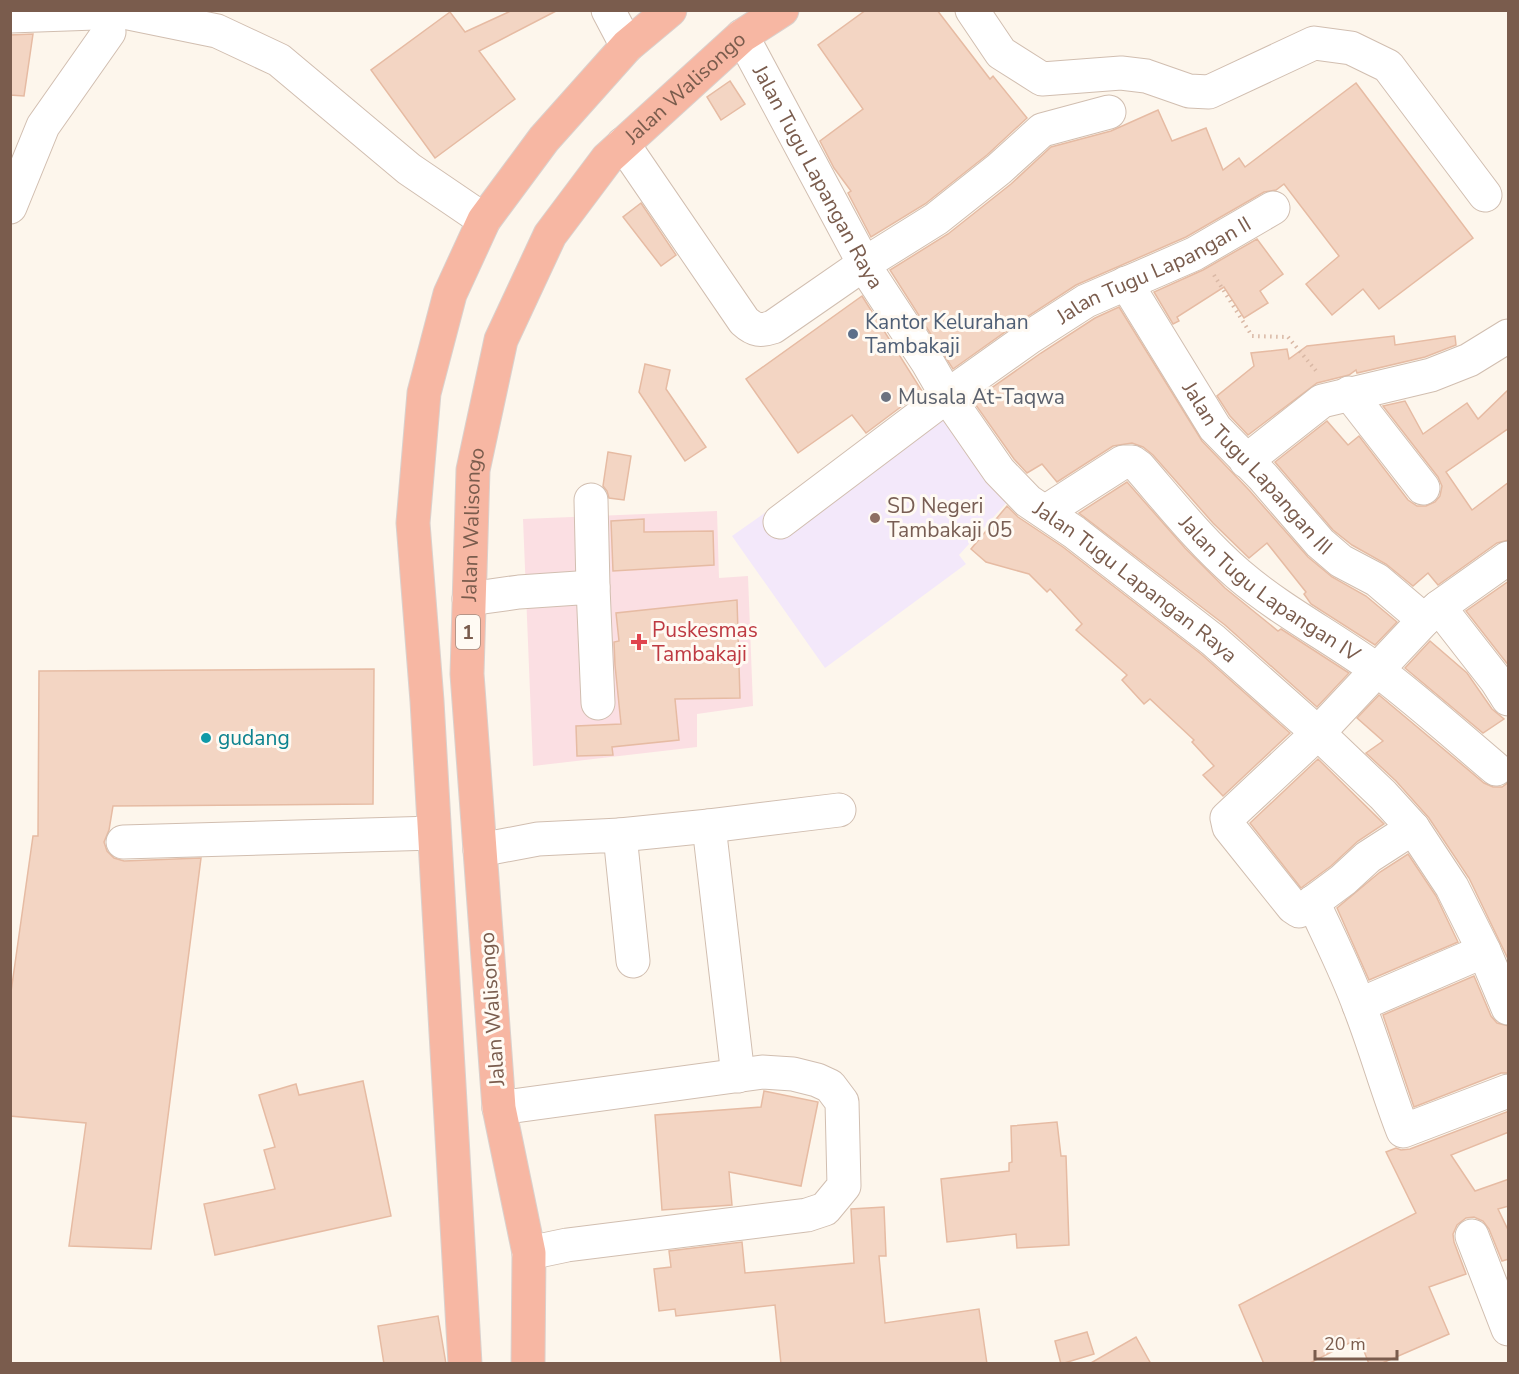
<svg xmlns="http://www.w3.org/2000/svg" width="1519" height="1374" font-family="'Nunito Sans',sans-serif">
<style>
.education{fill:#f3e8fa}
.medical{fill:#fbdfe3}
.building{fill:#f3d5c3;stroke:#e6bba3;stroke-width:1.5}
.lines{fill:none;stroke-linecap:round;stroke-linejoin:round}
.minor-casing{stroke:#d1beb0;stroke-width:35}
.highway-casing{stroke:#dad1cd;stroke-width:35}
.path{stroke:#d9b8a5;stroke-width:4;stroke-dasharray:1.5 4.5;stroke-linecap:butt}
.minor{stroke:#fff;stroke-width:33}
.highway{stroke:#f7b7a3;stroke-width:33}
.service-dot{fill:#5c6f8a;stroke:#fffaf3;stroke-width:2}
.worship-dot{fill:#6b7280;stroke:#fffaf3;stroke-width:2}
.education-dot{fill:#8d6e63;stroke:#fffaf3;stroke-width:2}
.health-dot{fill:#e0444e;stroke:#fffaf3;stroke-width:2}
.culture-dot{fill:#0f9aa8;stroke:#fffaf3;stroke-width:2}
.labels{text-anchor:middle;stroke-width:6;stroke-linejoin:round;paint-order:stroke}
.shield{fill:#fffaf3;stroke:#a28b7f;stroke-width:1.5}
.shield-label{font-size:20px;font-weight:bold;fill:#7a5c4d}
.street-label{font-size:21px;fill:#7a5c4d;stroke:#fffaf3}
.service-label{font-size:21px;fill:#4e5e75;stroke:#fffaf3;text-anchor:start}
.worship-label{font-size:21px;fill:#5b616d;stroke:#fffaf3;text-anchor:start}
.education-label{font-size:21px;fill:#785e54;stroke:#fffaf3;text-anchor:start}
.health-label{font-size:21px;fill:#be3a42;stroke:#fffaf3;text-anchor:start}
.culture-label{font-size:21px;fill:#0d838f;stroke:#fffaf3;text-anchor:start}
</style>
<rect width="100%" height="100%" fill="#fdf6ec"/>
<!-- education -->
<polygon class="education" points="933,394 1010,499 959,555 966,564 825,668 732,536"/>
<!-- medical -->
<polygon class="medical" points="717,511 719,578 748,576 753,706 697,714 697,747 533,766 523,519"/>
<!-- building -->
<g class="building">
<polygon points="513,10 558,10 479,51 515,99 435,158 371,70 450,12 465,32"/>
<polygon points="866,10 937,10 990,79 993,76 1027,118 987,155 925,204 871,237 848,193 851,191 834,168 820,141 863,109 818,45"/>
<polygon points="33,34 24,96 10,95 10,35"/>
<polygon points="730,81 745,104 721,120 707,97"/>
<polygon points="1356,83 1473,238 1379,309 1363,289 1332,315 1306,284 1339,256 1284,184 1276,190 1264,192 1186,237 1076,285 1019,322 953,369 890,270 948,234 1011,184 1051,147 1111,131 1158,110 1172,141 1206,128 1223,170 1239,158 1245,167"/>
<polygon points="641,203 676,255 661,266 623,217"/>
<polygon points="1257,239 1283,274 1260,291 1268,303 1244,318 1224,287 1177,317 1179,321 1173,324 1154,292 1203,270"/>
<polygon points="862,296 922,391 866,433 852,415 798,453 746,379"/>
<polygon points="1119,307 1202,441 1249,490 1308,557 1332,577 1366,596 1397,622 1375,645 1311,604 1304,594 1306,592 1267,543 1249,558 1213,523 1153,455 1143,447 1132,443 1113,446 1057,482 1042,464 1027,473 1014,459 973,401 1041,353 1095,318"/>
<polygon points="1394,336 1395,345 1455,336 1456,345 1425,357 1357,373 1356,370 1349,375 1317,383 1248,435 1230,416 1217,396 1254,366 1251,353 1287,349 1289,359 1307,346"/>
<polygon points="645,364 670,370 666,389 706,447 685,461 639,392"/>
<polygon points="1509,389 1509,428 1446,472 1472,510 1509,482 1509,540 1497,543 1438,585 1428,573 1413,586 1386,564 1352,545 1333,530 1275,462 1327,421 1348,445 1359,436 1408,500 1417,506 1426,506 1435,502 1440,496 1442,486 1438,477 1383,406 1405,401 1423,434 1467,403 1478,419"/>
<polygon points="608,452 631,456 624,500 609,498 607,491 603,486"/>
<polygon points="1127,482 1185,548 1225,588 1278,631 1281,629 1349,673 1317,707 1225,625 1079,513"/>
<polygon points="1007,506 1018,517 1063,547 1201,654 1290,733 1223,796 1203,775 1214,766 1192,742 1194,740 1150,699 1144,704 1122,680 1127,675 1076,630 1082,624 1050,589 1047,592 1029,574 986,562 971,549"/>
<polygon points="644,519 644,532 713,531 714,565 613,571 611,521"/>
<polygon points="1509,581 1509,666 1466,611"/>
<polygon points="737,600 740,698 675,699 679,740 612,747 613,755 577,756 576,726 621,724 615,665 614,642 619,641 616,613"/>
<polygon points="1430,641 1467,673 1492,709 1504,719 1483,733 1405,668"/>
<polygon points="374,669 373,804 113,806 109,830 104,842 107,851 114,858 124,861 201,858 151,1249 69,1246 86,1123 10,1116 10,999 33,836 38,836 39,671"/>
<polygon points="1379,695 1484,783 1493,787 1502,787 1509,782 1509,961 1469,878 1429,818 1396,781 1366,753 1383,741 1357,718"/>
<polygon points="1318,759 1384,824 1358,841 1331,866 1301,888 1250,823"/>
<polygon points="1408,854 1436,896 1458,942 1369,980 1337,908 1380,872"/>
<polygon points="1474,976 1491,1016 1497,1023 1509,1026 1509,1073 1501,1073 1414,1107 1383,1015"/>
<polygon points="363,1081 391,1216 215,1255 204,1204 275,1189 264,1150 275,1147 259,1095 296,1084 299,1095"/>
<polygon points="764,1091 818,1102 801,1186 729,1172 732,1205 662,1210 655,1115 761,1107"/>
<polygon points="1509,1111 1509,1132 1451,1155 1475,1191 1509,1179 1509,1206 1498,1209 1509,1232 1509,1259 1502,1261 1489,1229 1483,1221 1474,1217 1466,1218 1457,1225 1453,1234 1454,1242 1466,1274 1429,1287 1449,1334 1380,1364 1369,1364 1359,1338 1308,1364 1264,1364 1239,1305 1416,1213 1386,1152 1396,1148 1401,1150 1410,1149"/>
<polygon points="1057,1122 1061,1156 1066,1156 1069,1245 1017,1248 1016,1234 947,1242 941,1179 1009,1171 1009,1163 1012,1162 1011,1126"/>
<polygon points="884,1207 886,1256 879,1256 885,1323 979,1309 987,1364 781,1364 775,1305 676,1316 675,1309 659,1311 654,1269 671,1267 669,1251 742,1242 745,1273 854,1263 851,1209"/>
<polygon points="438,1316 446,1364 384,1364 378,1326"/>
<polygon points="1087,1332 1094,1354 1061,1364 1055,1341"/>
<polygon points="1136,1337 1151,1364 1089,1364"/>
</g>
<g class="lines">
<!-- minor casing -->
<g class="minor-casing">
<g id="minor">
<polyline points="608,10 627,46"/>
<polyline points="972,10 1001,53 1042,79 1121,73 1146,76 1189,91 1209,92 1314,43 1351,48 1388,66 1485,195"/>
<polyline points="10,16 124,12 217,31 279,60 409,169 484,220"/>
<path id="s1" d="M742,36L869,273L928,363L947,396L999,471L1028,501L1074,532L1213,640L1318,733L1383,795L1413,828L1452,887L1484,951L1508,1008"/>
<path d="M623,144L744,321C755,331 761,331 773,327L864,264L936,219L999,169L1042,130L1109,112"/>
<polyline points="10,207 43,126 109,32"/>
<path id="s2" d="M1126,283L1215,428L1263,477L1320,543L1341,561L1377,580L1424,620"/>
<polyline points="1349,393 1423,488"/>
<polyline points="1246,461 1322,401 1431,375 1469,360 1508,336"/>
<polyline points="591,500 593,587"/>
<path id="s3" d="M1045,512L1123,462H1132L1139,467C1171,504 1201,542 1238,574C1281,611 1332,637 1377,670C1418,701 1457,736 1496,769"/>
<path id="s4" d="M780,522L947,396L1030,337L1086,301L1194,254L1273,208"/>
<polyline points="469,599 519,592 593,587 598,703"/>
<polyline points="1439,607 1496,680 1508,699"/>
<polyline points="709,826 738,1076"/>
<polyline points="1413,828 1368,857 1343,880 1304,909 1299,911 1293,907 1229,827 1227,818 1318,733 1424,620 1439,607 1508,558"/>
<polyline points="620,835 709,826 839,810"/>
<polyline points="123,842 434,833"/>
<polyline points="480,850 538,839 620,835 633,961"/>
<path d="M1313,902C1329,937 1347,972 1360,1008C1376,1049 1387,1090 1403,1131L1508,1091"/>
<polyline points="1359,1005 1484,951"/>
<polyline points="499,1108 762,1072 793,1074 817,1080 830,1086 842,1102 844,1186 825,1209 807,1215 567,1245 529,1253"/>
<polyline points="1472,1236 1508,1329"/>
</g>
</g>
<!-- highway casing -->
<g class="highway-casing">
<g id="highway">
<polyline points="465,1364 427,701 413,523 424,393 450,294 484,220 544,139 627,46 670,10"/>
<path id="s5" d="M528,1364L529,1253L499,1108L467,674L473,470L501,340L550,235L607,159L742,36L782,10"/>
</g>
</g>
<!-- path -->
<polyline class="path" points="1214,275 1252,336 1288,337 1317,372"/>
<!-- minor -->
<use href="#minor" class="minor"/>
<!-- highway -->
<use href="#highway" class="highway"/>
</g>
<!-- markers -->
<circle class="service-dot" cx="853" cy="334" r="6"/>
<circle class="worship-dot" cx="886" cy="397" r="6"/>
<circle class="education-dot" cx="875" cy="518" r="6"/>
<path class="health-dot" d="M636 633h6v6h6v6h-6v6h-6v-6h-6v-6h6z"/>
<circle class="culture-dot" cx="206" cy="738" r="6"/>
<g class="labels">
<!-- shield labels -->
<rect class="shield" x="456" y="615" width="24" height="34" rx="4.5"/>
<g class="shield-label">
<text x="468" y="639">1</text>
</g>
<!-- street labels -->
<g class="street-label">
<text dy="7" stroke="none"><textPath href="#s5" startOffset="1348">Jalan Walisongo</textPath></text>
<text dy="7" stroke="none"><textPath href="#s1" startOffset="160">Jalan Tugu Lapangan Raya</textPath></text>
<text dy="7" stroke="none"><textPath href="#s4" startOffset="452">Jalan Tugu Lapangan II</textPath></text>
<text dy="7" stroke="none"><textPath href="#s2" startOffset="228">Jalan Tugu Lapangan III</textPath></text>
<text dy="7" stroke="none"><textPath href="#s5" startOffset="844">Jalan Walisongo</textPath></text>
<text dy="7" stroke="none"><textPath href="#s1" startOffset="682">Jalan Tugu Lapangan Raya</textPath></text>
<text dy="7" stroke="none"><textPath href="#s3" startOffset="290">Jalan Tugu Lapangan IV</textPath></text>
<text transform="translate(492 1009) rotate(-94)" y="7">Jalan Walisongo</text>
</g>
<!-- service labels -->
<g class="service-label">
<text x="865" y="329">Kantor Kelurahan<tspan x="865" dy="24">Tambakaji</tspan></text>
</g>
<!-- worship labels -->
<g class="worship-label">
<text x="898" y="404">Musala At-Taqwa</text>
</g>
<!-- education labels -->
<g class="education-label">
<text x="887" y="513">SD Negeri<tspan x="887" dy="24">Tambakaji 05</tspan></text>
</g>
<!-- health labels -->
<g class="health-label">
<text x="652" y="637">Puskesmas<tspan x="652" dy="24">Tambakaji</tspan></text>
</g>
<!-- culture labels -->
<g class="culture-label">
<text x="218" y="745">gudang</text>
</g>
</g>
<!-- border -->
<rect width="1519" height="1374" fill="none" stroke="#7a5c4d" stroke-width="24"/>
<!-- scale -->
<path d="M1315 1350v9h82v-9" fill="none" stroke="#7a5c4d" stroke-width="3"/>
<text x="1324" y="1350" font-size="18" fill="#7a5c4d" stroke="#fffaf3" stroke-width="4.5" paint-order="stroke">20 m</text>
</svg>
